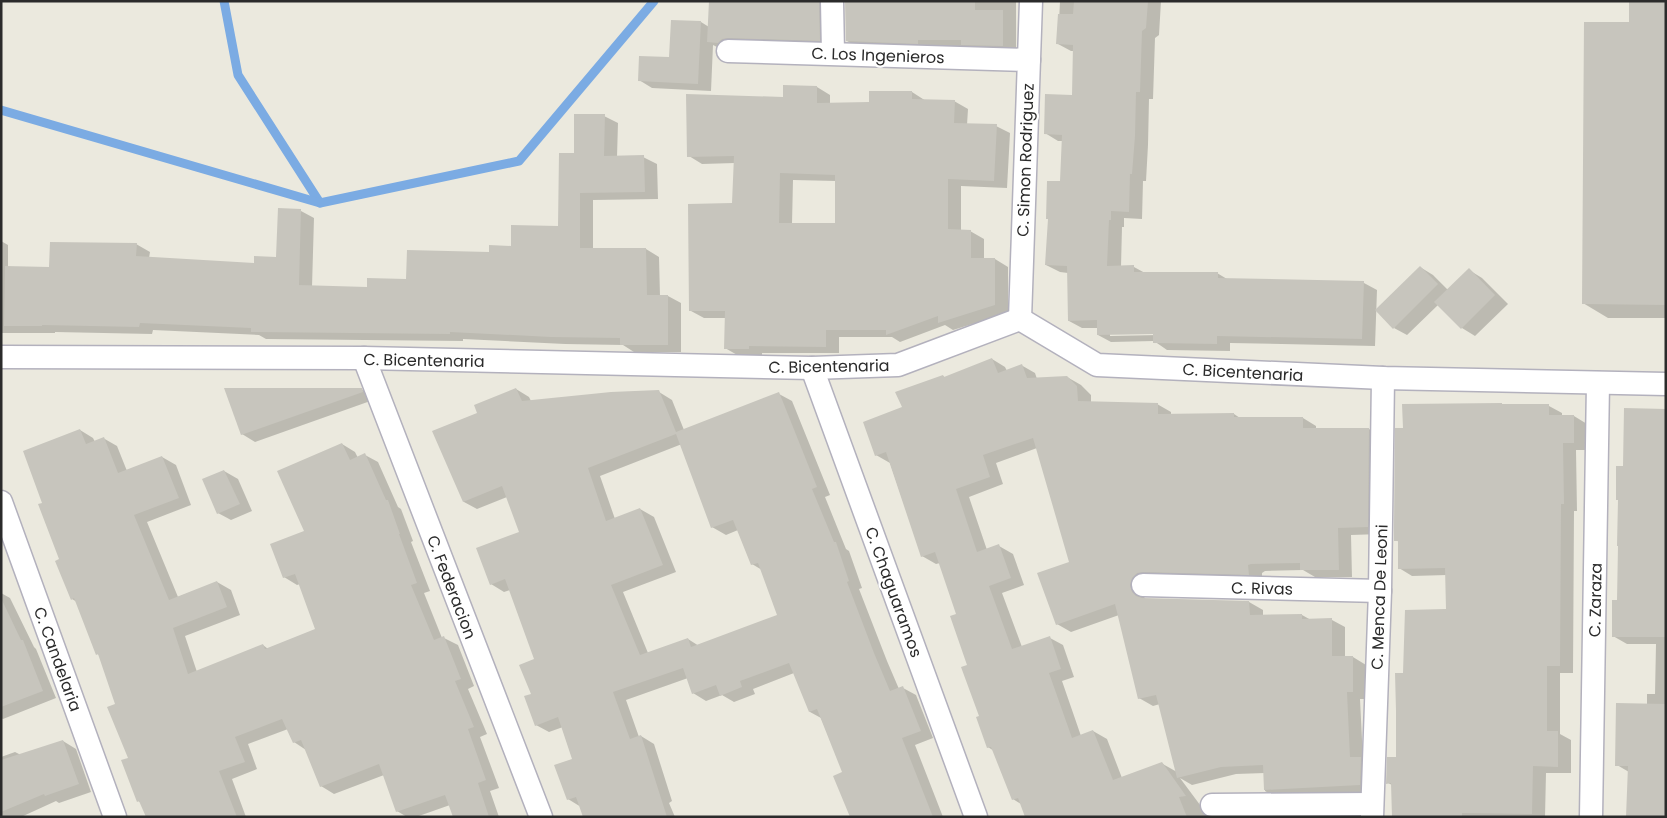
<svg xmlns="http://www.w3.org/2000/svg" width="1667" height="818" font-family="Poppins,sans-serif">
<style>
.shadow{fill:#0003;fill-rule:evenodd}
.lines{fill:none;stroke-linecap:round;stroke-linejoin:round}
.stream{stroke:#7babe3;stroke-width:9}
.building{fill:#c7c5bd;fill-rule:evenodd}
.street-casing{stroke:#b3b1bd;stroke-width:25}
.street{stroke:#fff;stroke-width:22}
.labels{text-anchor:middle;stroke-width:4.5;stroke-linejoin:round;paint-order:stroke}
.street-label{font-size:16px;fill:#2b2b2b;stroke:#fff}
</style>
<rect width="100%" height="100%" fill="#ebe9de"/>
<!-- shadow -->
<g class="shadow">
<polygon points="710,1 835,1 833,48 721,49 713,45 711,91 652,88 639,80 670,59 701,22 709,27"/>
<polygon points="846,1 1016,1 1016,53 860,48 847,41"/>
<path d="M1060,1H1161L1159,35L1155,38L1153,99H1149L1148,145L1146,181H1143L1142,219L1124,218V227H1122L1121,267H1134L1145,273H1217L1227,279L1364,283L1377,290L1375,346L1230,343V351L1167,350L1154,341L1111,342L1098,335V328H1082L1069,321L1068,273L1060,272L1046,265L1061,183L1063,141H1058L1045,133L1073,96L1074,51H1071L1058,44ZM1159,333V335L1110,336V334Z"/>
<polygon points="1666,1 1666,318 1608,318 1583,303 1630,23"/>
<path d="M784,86L817,87L830,95V104L870,103L912,92L926,101H954L968,109L967,125L996,126L1010,133L1007,188L961,186V231H970L984,239V259H995L1008,267V313L953,330L945,325L900,342L892,337H839V353H762V356H739L725,348L726,318H704L691,311L733,205L735,163L702,164L689,156L784,98ZM793,180L836,181L837,224H792Z"/>
<polygon points="604,116 618,123 617,157 643,157 657,164 658,199 593,200 593,249 646,249 659,257 660,296 668,296 681,303 681,352 634,352 623,345 565,344 463,339 463,341 266,339 259,335 153,330 152,334 55,332 55,333 1,333 1,241 8,245 8,268 51,268 136,244 150,252 149,258 255,264 277,258 301,211 314,218 312,287 368,288 407,280 512,247 559,228 575,154"/>
<polygon points="1420,267 1433,275 1448,290 1469,270 1482,278 1508,304 1475,336 1462,328 1438,305 1407,335 1394,328"/>
<path d="M992,359L1005,367L1007,371L1021,365L1035,373L1037,379L1067,377L1081,385L1091,395V403L1157,404L1171,412V415L1234,414L1240,418H1303L1316,426V429H1369L1382,437L1381,534L1351,535L1352,577H1315L1303,570L1265,571L1262,573V582L1143,593L1145,599L1249,602L1263,610V616L1302,615L1311,620H1332L1345,627V657H1353L1366,665L1367,699H1360L1363,760L1373,792L1279,799L1265,791V773L1236,774L1192,785L1180,778L1209,817H1026L1021,804L1013,799L994,751L988,747L958,615L940,563L936,564L922,556L890,463L876,455L903,408L943,376L946,378ZM1037,448L1070,562L1057,624L1071,632L1119,615L1139,698L1153,706L1160,704L1177,772L1161,763L1122,778L1107,739L1093,731L1081,736L1062,681L1074,677L1063,645L1050,638L1022,647L1002,593L1024,585L1013,554L999,546L987,550L969,497L1003,484L996,463Z"/>
<polygon points="361,389 375,397 376,399 255,442 242,434"/>
<path d="M516,389L529,397L531,401L659,392L672,400L684,430L779,394L792,401L830,495L825,497L846,549L849,551L862,588L859,589L887,661L899,689L903,688L916,695L933,738L915,745L943,817H851L844,773L821,718L810,712L794,673L753,689L755,694L734,702L722,695L706,701L693,693L688,678L626,700L639,737L641,736L654,744L672,801L669,803L675,817H584L581,807L568,799L574,760L563,727L549,732L536,725L533,694L536,660L510,590L504,592L491,584L521,533L507,497L477,509L464,502L434,432L479,414ZM682,444L712,527L726,535L738,530L752,564L762,570L779,616L699,646L688,639L648,653L623,592L676,572L654,517L640,509L615,519L600,476Z"/>
<polygon points="1502,404 1505,406 1549,406 1562,413 1562,416 1574,416 1587,424 1587,450 1576,450 1577,511 1574,511 1573,673 1560,673 1560,734 1571,740 1571,773 1546,773 1545,817 1394,817 1392,785 1388,783 1397,758 1405,674 1447,610 1447,575 1412,576 1399,568 1399,542 1396,540 1404,429"/>
<polygon points="1666,410 1666,817 1629,772 1617,765 1647,705 1647,694 1655,694 1656,644 1627,644 1613,636 1618,602 1625,467"/>
<polygon points="80,430 93,438 95,442 103,438 117,446 127,471 162,457 176,465 191,505 147,522 178,597 217,582 231,590 240,615 185,636 197,672 263,645 268,649 317,630 300,584 297,585 284,577 306,532 342,444 355,452 358,458 365,455 378,462 398,507 401,509 413,541 411,542 430,591 424,593 442,638 444,638 458,645 474,686 468,689 487,734 480,737 499,788 490,791 499,817 454,817 450,805 416,817 407,817 397,811 384,775 334,794 321,786 306,750 294,742 288,729 248,744 257,769 232,779 246,817 147,817 142,803 138,801 130,758 116,704 100,655 97,654 77,602 72,599 44,503"/>
<polygon points="224,471 238,479 252,511 231,520 218,513"/>
<polygon points="1,593 10,598 34,647 36,649 56,698 3,719 1,718"/>
<polygon points="63,741 76,749 91,792 59,803 56,801 21,817 1,817 1,757 15,752 21,755"/>
</g>
<g class="lines">
<!-- stream -->
<g class="stream">
<polyline points="224,1 238,75 320,203"/>
<polyline points="1,110 320,203 519,161 654,1"/>
</g>
</g>
<!-- building -->
<g class="building">
<polygon points="709,1 819,1 820,41 728,38 722,39 718,43 707,42"/>
<polygon points="845,1 925,2 925,1 975,1 975,10 1003,10 1003,46 961,45 961,40 918,40 918,44 846,41"/>
<polygon points="1074,1 1148,1 1146,28 1142,31 1140,92 1136,92 1135,136 1132,174 1130,174 1129,212 1111,211 1111,220 1109,220 1107,266 1134,265 1134,272 1218,272 1218,278 1364,281 1362,339 1217,336 1217,344 1153,343 1153,334 1097,335 1097,320 1068,321 1067,266 1045,265 1048,219 1046,219 1047,181 1060,181 1062,135 1044,134 1045,94 1072,95 1073,45 1056,44 1058,14 1073,14"/>
<polygon points="1629,1 1666,1 1666,305 1582,304 1584,22 1629,22"/>
<polygon points="671,20 701,21 698,84 638,81 639,56 669,57"/>
<path d="M783,85L817,86V103L869,102V91H912V99L955,100L954,123L997,124L994,181L948,179V229L971,230V258H995V305L938,323V316L886,335V330H826V347L749,346V349H724L725,311H689L688,204L732,203L734,156L687,157L686,94L783,97ZM780,173L835,175V223H779Z"/>
<polygon points="574,114 605,114 604,156 644,155 645,192 580,193 580,248 646,248 647,295 668,295 668,345 620,345 620,338 551,337 450,332 450,334 251,332 251,328 140,323 139,327 42,325 42,326 4,326 5,266 49,267 50,242 137,243 136,256 254,263 254,256 276,257 278,208 301,209 299,285 367,287 367,278 406,279 407,250 489,252 489,245 511,246 511,225 558,226 559,153 574,153"/>
<polygon points="1420,266 1438,284 1393,329 1375,310"/>
<polygon points="1469,268 1495,295 1461,329 1434,302"/>
<polygon points="992,358 998,373 1022,364 1027,378 1067,376 1077,386 1078,401 1158,403 1158,414 1234,413 1234,417 1303,417 1303,428 1369,428 1368,527 1338,528 1339,570 1300,570 1300,563 1251,564 1248,565 1249,575 1143,572 1137,573 1132,578 1130,585 1132,592 1136,596 1142,598 1249,601 1250,615 1302,614 1302,619 1332,618 1332,656 1353,656 1353,692 1347,692 1350,757 1361,757 1360,785 1264,790 1263,765 1221,767 1177,778 1156,695 1138,699 1115,604 1056,625 1037,573 1069,562 1033,438 983,455 990,477 956,489 977,552 999,544 1011,578 989,586 1012,649 1050,636 1061,669 1049,673 1072,738 1093,730 1113,780 1162,762 1186,796 1179,797 1187,817 1025,817 1018,798 1012,800 991,747 987,748 976,717 979,716 961,667 967,665 950,616 956,614 935,552 921,557 886,452 875,456 863,422 902,407 895,392 943,375 944,377"/>
<polygon points="224,388 362,388 363,392 241,435"/>
<path d="M516,388L522,401L611,392L659,390L676,432L779,392L817,487L812,489L834,542H836L849,581L847,582L874,653L890,691L903,686L921,731L902,738L933,817H850L833,776L842,772L817,709L809,712L789,663L740,681L742,687L720,696L716,685L692,694L683,668L613,692L630,739L641,735L667,817H583L576,797L567,800L554,765L572,759L558,717L535,726L524,696L531,694L519,665L534,659L505,579L490,585L476,548L519,532L502,486L463,502L432,431L477,413L474,405ZM676,434L711,528L733,520L751,565L758,563L777,615L691,647L688,638L640,655L611,585L663,565L640,508L606,521L588,468Z"/>
<polygon points="1502,403 1502,404 1549,404 1549,415 1574,415 1574,443 1563,443 1564,504 1561,504 1560,666 1547,666 1547,731 1558,731 1558,767 1533,766 1532,814 1462,813 1462,817 1392,817 1391,783 1386,784 1387,757 1396,757 1396,711 1395,673 1403,673 1405,610 1446,609 1445,568 1398,569 1398,541 1394,541 1394,526 1395,428 1403,428 1402,404"/>
<polygon points="1624,408 1666,409 1666,637 1612,637 1612,600 1617,600 1618,546 1617,546 1618,500 1616,500 1616,466 1623,466"/>
<polygon points="80,429 86,444 104,437 118,473 162,456 179,498 134,515 169,600 217,581 227,607 173,628 188,674 263,644 265,649 315,629 295,574 283,578 270,544 304,531 277,471 342,443 350,460 365,453 386,500 388,500 400,534 399,534 417,583 411,585 434,640 444,636 461,679 455,681 474,727 468,729 486,780 478,783 489,817 453,817 445,795 396,812 379,764 320,787 301,740 293,743 282,719 235,737 245,762 219,771 237,817 146,817 139,801 137,802 121,760 128,758 107,707 115,704 98,654 96,655 74,598 71,600 55,561 59,559 38,504 42,503 23,451"/>
<polygon points="224,470 240,504 217,514 202,479"/>
<polygon points="1,598 21,640 23,640 43,691 1,707"/>
<polygon points="1616,703 1666,704 1666,817 1626,817 1628,766 1615,766"/>
<polygon points="63,740 79,784 45,796 44,794 1,812 1,760"/>
</g>
<g class="lines">
<!-- street casing -->
<g class="street-casing">
<g id="street">
<polyline points="832,1 833,53"/>
<polyline points="728,51 1029,60"/>
<polyline points="1020,319 1031,1"/>
<polyline points="1,357 364,358 812,368 898,365 1020,319 1097,365 1383,378 1666,384"/>
<polyline points="364,358 541,817"/>
<polyline points="812,368 976,817"/>
<polyline points="1,502 115,817"/>
<polyline points="1143,585 1380,591"/>
<polyline points="1212,805 1372,804"/>
<polyline points="1372,817 1380,591 1383,378"/>
<polyline points="1591,817 1598,383"/>
</g>
</g>
<!-- street -->
<use href="#street" class="street"/>
</g>
<g class="labels">
<!-- street labels -->
<g class="street-label">
<text transform="translate(878 55) rotate(2)" y="6">C. Los Ingenieros</text>
<text transform="translate(1025 160) rotate(-88)" y="6">C. Simon Rodriguez</text>
<text transform="translate(424 360) rotate(1)" y="6">C. Bicentenaria</text>
<text transform="translate(829 366) rotate(-1)" y="6">C. Bicentenaria</text>
<text transform="translate(1243 372) rotate(3)" y="6">C. Bicentenaria</text>
<text transform="translate(452 587) rotate(69)" y="6">C. Federacion</text>
<text transform="translate(1262 588) rotate(1)" y="6">C. Rivas</text>
<text transform="translate(894 592) rotate(70)" y="6">C. Chaguaramos</text>
<text transform="translate(1379 597) rotate(-88)" y="6">C. Menca De Leoni</text>
<text transform="translate(1595 600) rotate(-89)" y="6">C. Zaraza</text>
<text transform="translate(58 659) rotate(70)" y="6">C. Candelaria</text>
</g>
</g>
<!-- border -->
<rect width="1667" height="818" fill="none" stroke="#2b2b2b" stroke-width="5"/>
</svg>
